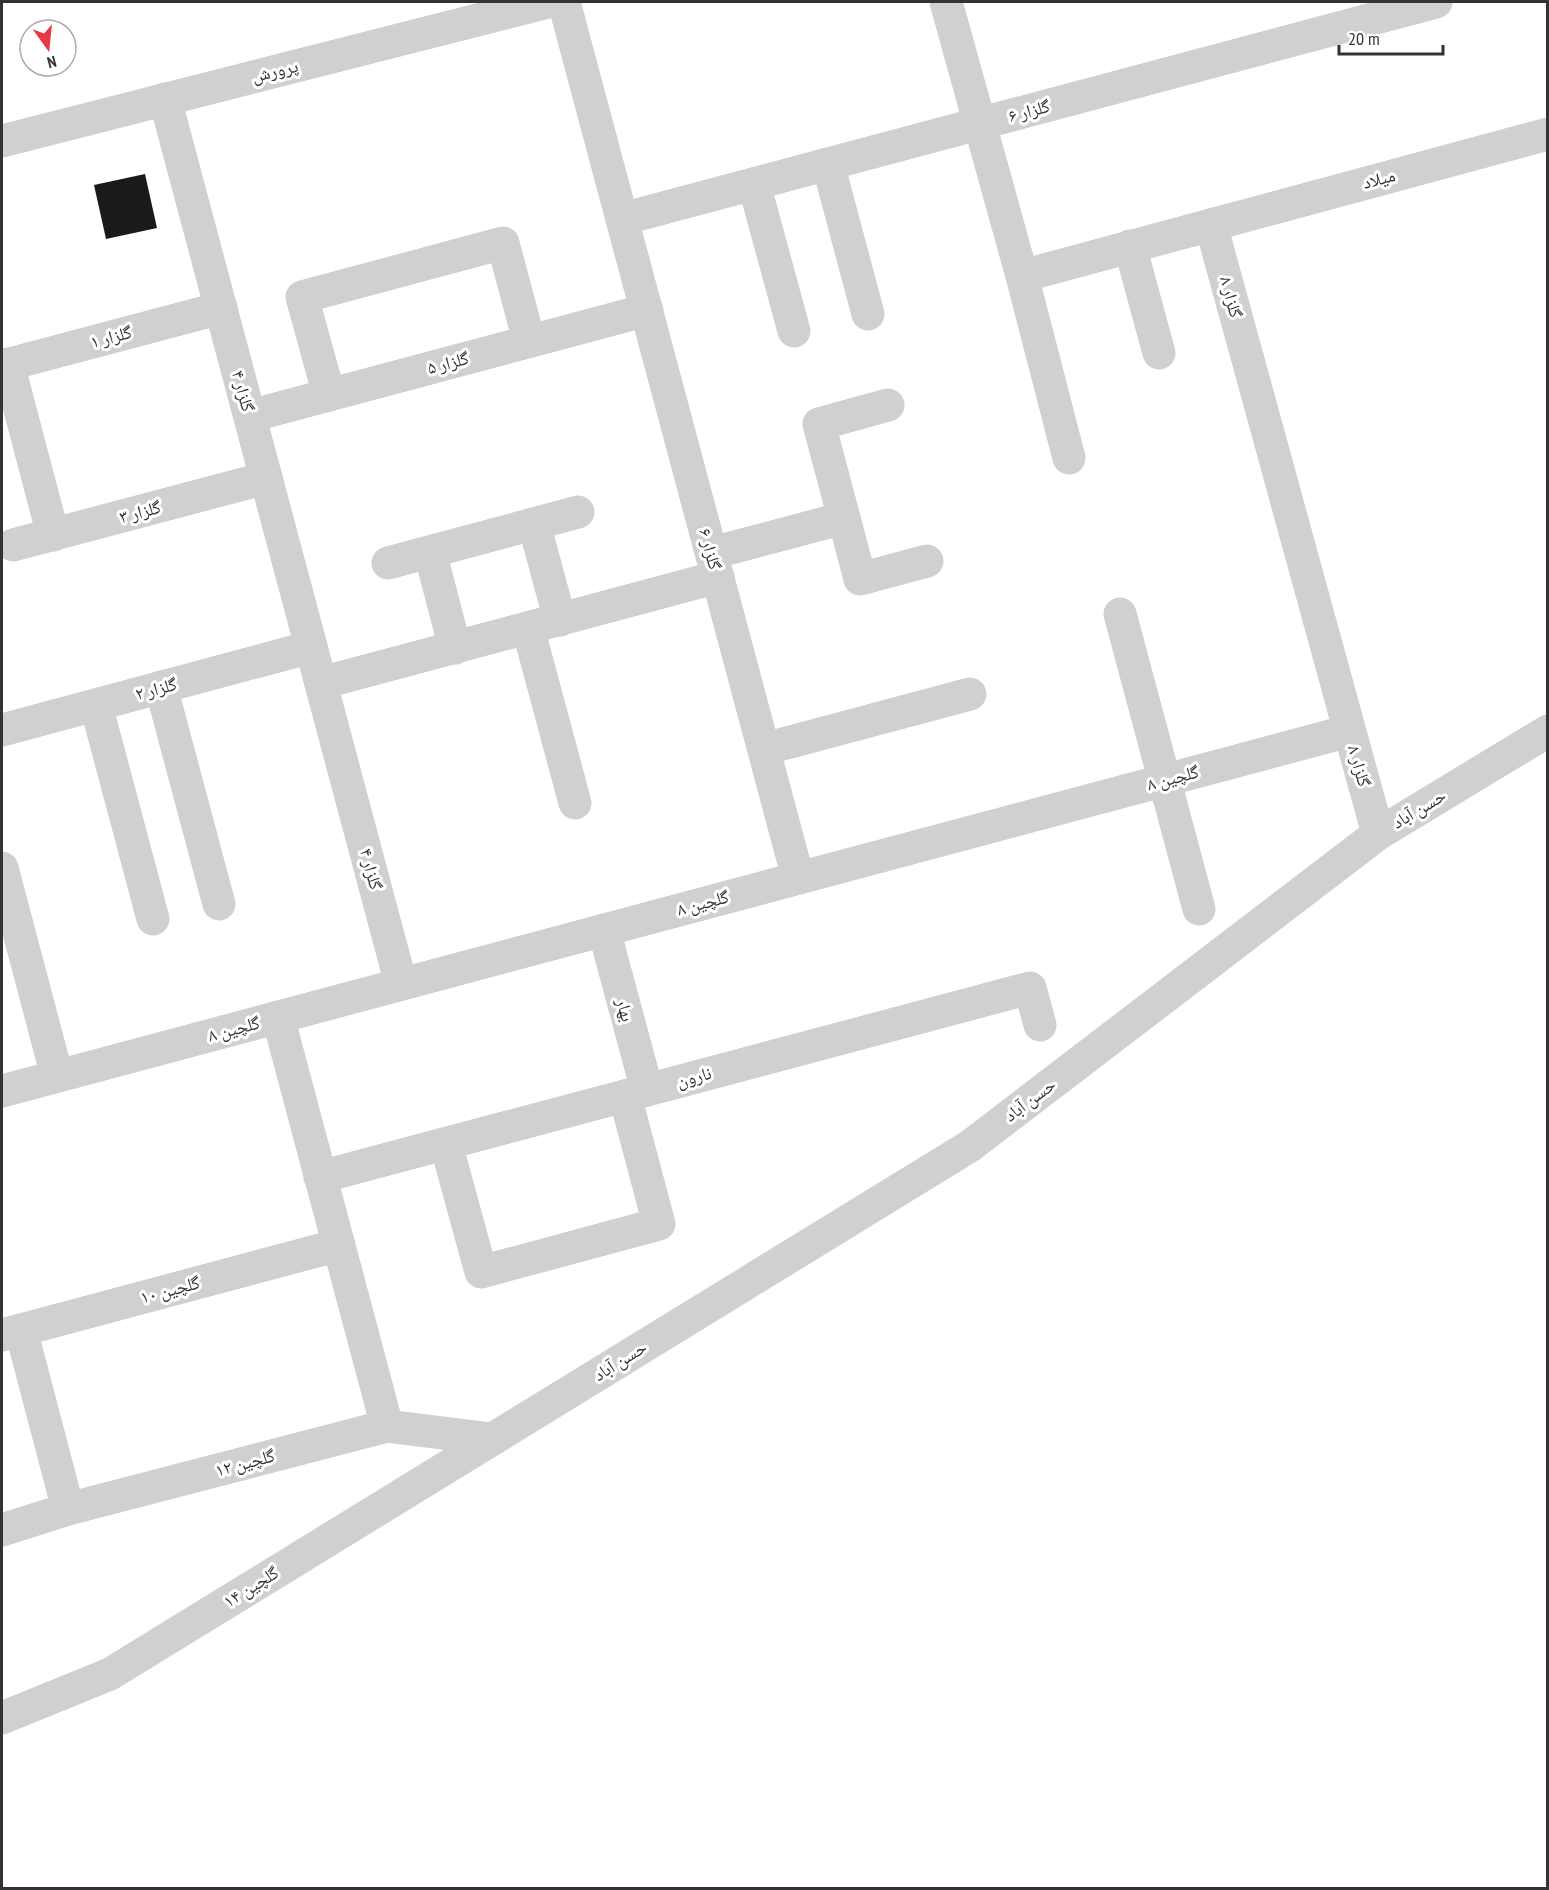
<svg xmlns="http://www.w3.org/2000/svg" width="1549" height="1890" font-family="'PT Sans Narrow','Noto Naskh Arabic',sans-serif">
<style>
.building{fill:#1a1a1a}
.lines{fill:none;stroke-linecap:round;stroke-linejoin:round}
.minor{stroke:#d0d0d0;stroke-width:33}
.labels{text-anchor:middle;stroke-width:6;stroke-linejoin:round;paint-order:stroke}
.street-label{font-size:18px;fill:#333;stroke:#fff}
</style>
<rect width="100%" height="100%" fill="#fff"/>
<!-- building -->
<polygon class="building" points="145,174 157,228 106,239 94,185"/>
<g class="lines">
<!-- minor -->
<g class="minor">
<polyline points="564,2 798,878"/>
<polyline points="946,2 1022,276 1211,225 1378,834"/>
<polyline points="165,99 401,984"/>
<polyline points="2,141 548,2"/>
<polyline points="828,164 868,314"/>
<polyline points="754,184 794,331"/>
<polyline points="622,219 1436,2"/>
<polyline points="1211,225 1548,134"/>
<polyline points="1130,246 1159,353"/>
<polyline points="1022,276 1069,458"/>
<polyline points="8,364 53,535"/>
<polyline points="2,366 221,308"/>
<polyline points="329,395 302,297 503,243 529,341"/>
<polyline points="250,416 647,310"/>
<polyline points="844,518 860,579 927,561"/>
<polyline points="534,524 560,620"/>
<polyline points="13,545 266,478"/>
<polyline points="430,552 455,648"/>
<polyline points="712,553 844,518 819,424 888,405"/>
<polyline points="388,563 578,512"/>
<polyline points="1120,614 1199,909"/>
<polyline points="528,628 575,803"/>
<polyline points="321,683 718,577"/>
<polyline points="161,687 219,904"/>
<polyline points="96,705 153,919"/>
<polyline points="2,730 311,647"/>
<polyline points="764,749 970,694"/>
<polyline points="2,868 57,1076"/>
<polyline points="604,930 647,1090"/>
<polyline points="278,1017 387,1426"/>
<polyline points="2,1091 1349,731"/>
<polyline points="446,1144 481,1272 659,1224 625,1096"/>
<polyline points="320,1177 1030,988 1040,1025"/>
<polyline points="21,1330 68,1509"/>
<polyline points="2,1335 339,1245"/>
<polyline points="2,1530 68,1509 387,1426 492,1439"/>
<polyline points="2,1718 110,1674 970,1146 1378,834 1548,731"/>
</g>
</g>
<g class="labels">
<!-- street labels -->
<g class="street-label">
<text transform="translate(275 71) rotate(-14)" y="6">پرورش</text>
<text transform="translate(1029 111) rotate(-15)" y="6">گلزار ۶</text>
<text transform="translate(1379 179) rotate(-15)" y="6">میلاد</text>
<text transform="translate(1231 297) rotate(75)" y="6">گلزار ۸</text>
<text transform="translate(111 337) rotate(-15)" y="6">گلزار ۱</text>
<text transform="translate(448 363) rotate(-15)" y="6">گلزار ۵</text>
<text transform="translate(243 391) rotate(75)" y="6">گلزار ۴</text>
<text transform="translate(140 512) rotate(-15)" y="6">گلزار ۳</text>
<text transform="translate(710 549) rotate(75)" y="6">گلزار ۶</text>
<text transform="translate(156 689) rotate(-15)" y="6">گلزار ۲</text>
<text transform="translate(1359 766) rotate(74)" y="6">گلزار ۸</text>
<text transform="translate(1173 778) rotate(-15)" y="6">گلچین ۸</text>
<text transform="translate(1419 809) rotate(-31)" y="6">حسن آباد</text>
<text transform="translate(371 869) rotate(75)" y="6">گلزار ۴</text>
<text transform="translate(703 903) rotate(-15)" y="6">گلچین ۸</text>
<text transform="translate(625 1010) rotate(75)" y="6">بهار</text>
<text transform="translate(234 1029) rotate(-15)" y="6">گلچین ۸</text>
<text transform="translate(694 1077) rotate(-15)" y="6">نارون</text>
<text transform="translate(1030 1100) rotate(-37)" y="6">حسن آباد</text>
<text transform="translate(170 1290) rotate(-15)" y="6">گلچین ۱۰</text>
<text transform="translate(620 1361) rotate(-32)" y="6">حسن آباد</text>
<text transform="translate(245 1463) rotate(-15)" y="6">گلچین ۱۲</text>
<text transform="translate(251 1587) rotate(-32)" y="6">گلچین ۱۴</text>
</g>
</g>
<!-- border -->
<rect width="1549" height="1890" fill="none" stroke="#333333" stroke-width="6"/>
<!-- north arrow -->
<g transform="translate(48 48) rotate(165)"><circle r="28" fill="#ffffff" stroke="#adadad" stroke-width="1.5"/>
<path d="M0-4.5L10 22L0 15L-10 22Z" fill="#e63946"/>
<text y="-9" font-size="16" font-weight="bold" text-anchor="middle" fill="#333333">N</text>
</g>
<!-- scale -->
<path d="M1339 45v9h104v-9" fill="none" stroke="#333333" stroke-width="3"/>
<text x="1348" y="45" font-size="18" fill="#333333" stroke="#ffffff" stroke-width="4.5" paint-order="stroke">20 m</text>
</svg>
